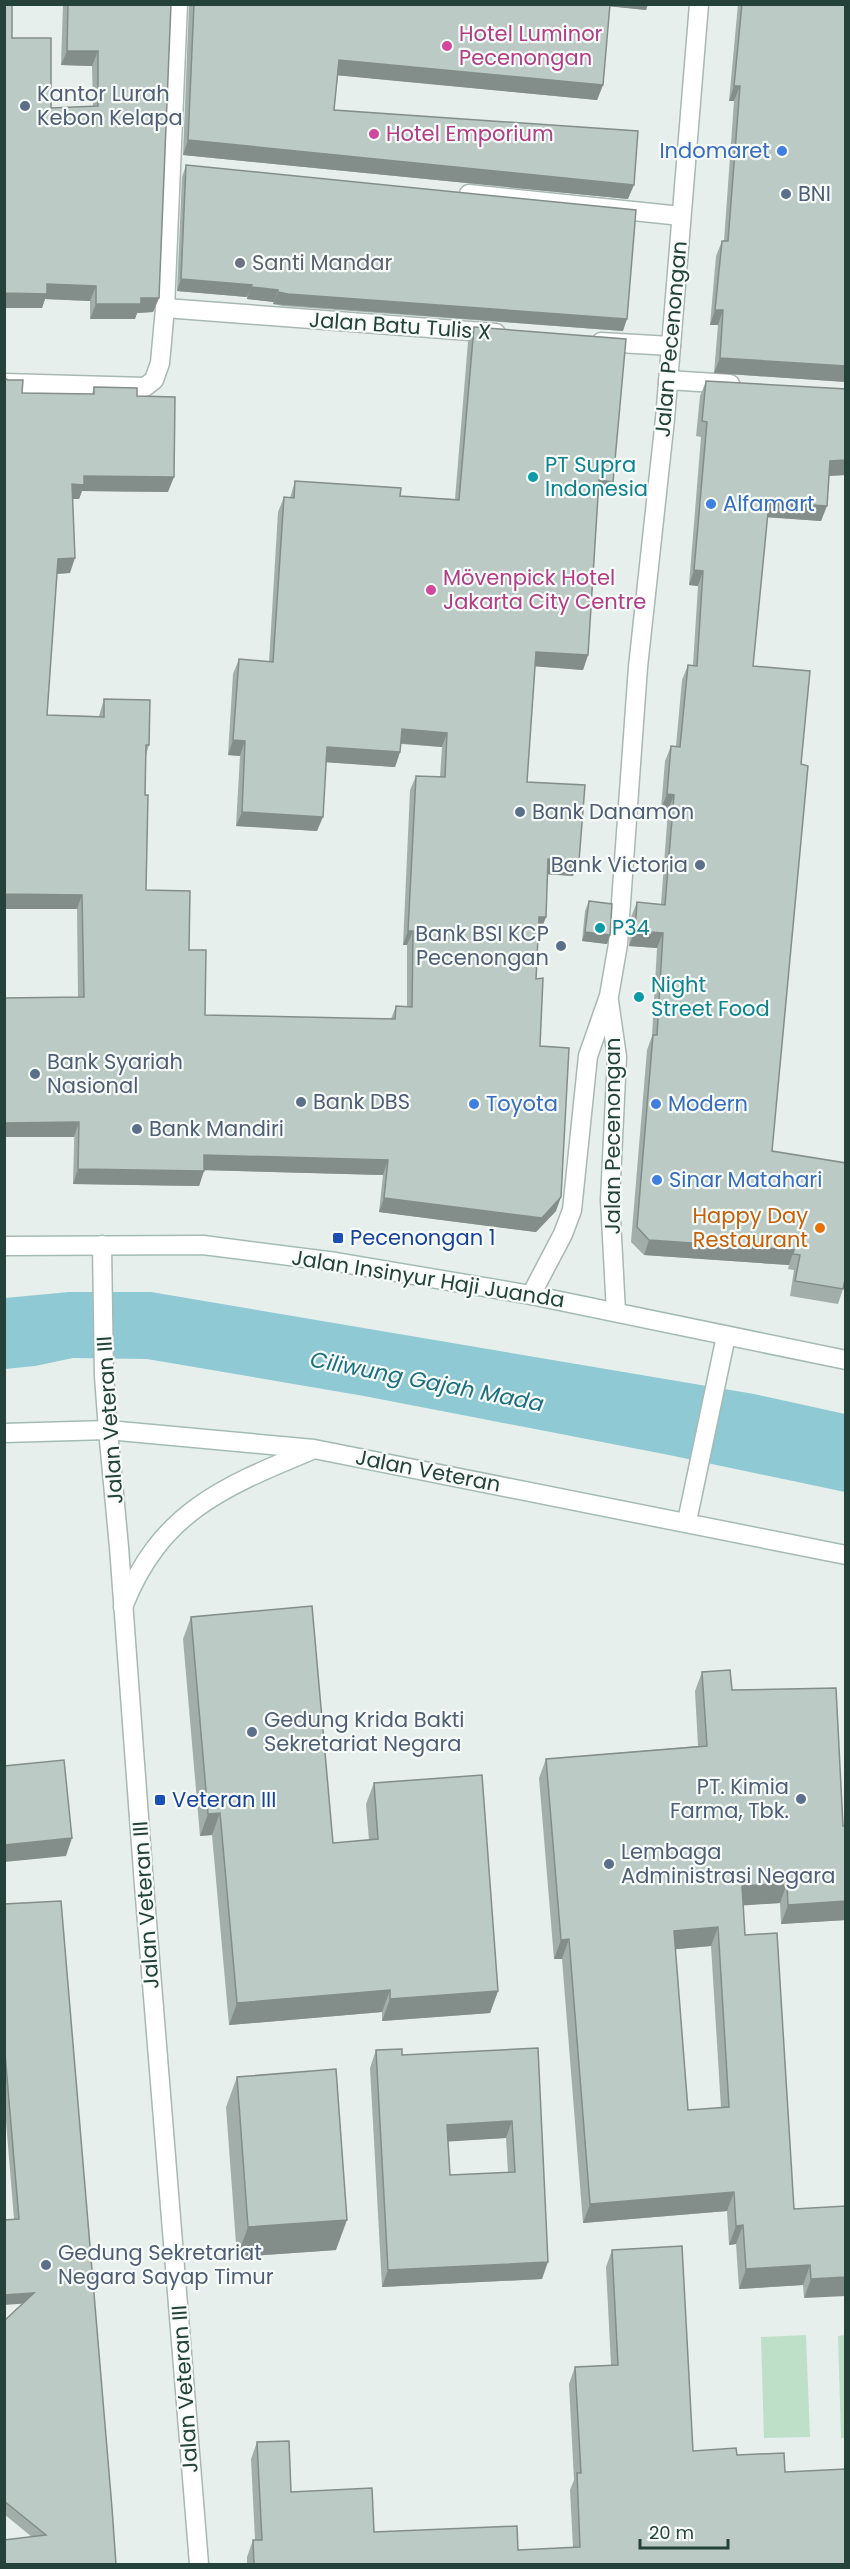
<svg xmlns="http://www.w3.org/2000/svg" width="850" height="2569" font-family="Poppins,sans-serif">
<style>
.green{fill:#bfe0c8}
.water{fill:#8ec9d4}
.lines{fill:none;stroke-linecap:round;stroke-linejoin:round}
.minor-casing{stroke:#a8b8b2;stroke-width:21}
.tertiary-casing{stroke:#a8b8b2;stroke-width:21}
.secondary-casing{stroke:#a4bbb3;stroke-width:21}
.minor{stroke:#fff;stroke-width:18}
.tertiary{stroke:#fff;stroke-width:18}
.secondary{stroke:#fff;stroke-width:18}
.wall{fill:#a1aea9;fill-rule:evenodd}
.shaded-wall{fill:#838d89}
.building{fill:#bbcac4;stroke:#838d89;stroke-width:1.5;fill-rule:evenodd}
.hotel-dot{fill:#d1479c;stroke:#f7fbf9;stroke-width:2}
.service-dot{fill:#5c6f8a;stroke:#f7fbf9;stroke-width:2}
.shop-dot{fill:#3f7fe0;stroke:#f7fbf9;stroke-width:2}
.worship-dot{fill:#6b7280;stroke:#f7fbf9;stroke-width:2}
.culture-dot{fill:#0f9aa8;stroke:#f7fbf9;stroke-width:2}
.food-dot{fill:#e8710a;stroke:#f7fbf9;stroke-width:2}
.transit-dot{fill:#1a4fb4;stroke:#f7fbf9;stroke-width:2}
.labels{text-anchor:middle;stroke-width:4.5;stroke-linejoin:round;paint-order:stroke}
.hotel-label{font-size:21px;fill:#b23c85;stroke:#f7fbf9;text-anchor:start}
.service-label{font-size:21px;fill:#4e5e75;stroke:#f7fbf9;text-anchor:start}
.shop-label{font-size:21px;fill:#366cbe;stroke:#f7fbf9;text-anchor:start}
.worship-label{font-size:21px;fill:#5b616d;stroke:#f7fbf9;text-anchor:start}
.street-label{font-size:21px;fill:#24423a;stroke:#f7fbf9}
.culture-label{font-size:21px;fill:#0d838f;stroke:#f7fbf9;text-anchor:start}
.food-label{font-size:21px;fill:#c56008;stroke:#f7fbf9;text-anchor:end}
.transit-label{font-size:21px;fill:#164399;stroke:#f7fbf9;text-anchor:start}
.water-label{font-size:22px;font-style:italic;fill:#1c6f80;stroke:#f7fbf9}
</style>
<rect width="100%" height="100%" fill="#e6efeb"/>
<!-- green -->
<g class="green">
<polygon points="806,2335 810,2437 764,2438 761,2337"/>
<polygon points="845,2335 846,2438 841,2438 838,2336"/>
</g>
<!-- water -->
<polygon class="water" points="69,1292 151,1292 754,1394 845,1414 845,1492 669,1455 364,1396 147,1359 73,1358 35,1366 5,1369 5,1298"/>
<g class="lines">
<!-- minor casing -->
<g class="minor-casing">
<g id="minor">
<polyline points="469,194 681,216"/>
<polyline points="165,308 496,333"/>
<polyline points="601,342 671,346"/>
<polyline points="668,380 730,384"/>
<polyline points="4,383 145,387 154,380 160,363 165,308 178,4"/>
</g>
</g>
<!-- tertiary casing -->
<g class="tertiary-casing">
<g id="tertiary">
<polyline points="609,1001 617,1057 610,1200 616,1312"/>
<polyline points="102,1245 104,1376 108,1430 119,1547 144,1885 199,2564"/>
<polyline points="531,1295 563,1234 572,1210 588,1056 609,996 618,944 638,667 665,419 699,4"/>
</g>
</g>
<!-- secondary casing -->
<g class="secondary-casing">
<g id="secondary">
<polyline points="4,1246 203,1245 336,1262 531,1295 846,1360"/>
<polyline points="4,1433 108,1430 314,1449 846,1555"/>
<polyline points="687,1521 726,1336"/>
<path d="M123,1607C160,1512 223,1487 312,1450"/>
</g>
</g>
<!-- minor -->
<use href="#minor" class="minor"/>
<!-- tertiary -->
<use href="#tertiary" class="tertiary"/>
<!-- secondary -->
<use href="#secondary" class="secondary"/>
</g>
<!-- wall -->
<g class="wall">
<polygon points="4,4 12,38 51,108 93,106 92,66 61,65 63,4 171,4 159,298 153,312 137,313 135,319 90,319 90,301 45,299 42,308 4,308"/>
<polygon points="189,4 648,4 646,10 610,6 603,85 597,100 338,75 334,110 628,199 183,155"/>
<polygon points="738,4 846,4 846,382 714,373 718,325 710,325 716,256 722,241 724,241 734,101 729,101"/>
<polygon points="186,165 623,331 283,306 273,304 274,302 247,299 247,297 177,291 182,177"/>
<polygon points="474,327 613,482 608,496 598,496 588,655 583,670 535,666 527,782 573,876 547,874 546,917 540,932 538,932 536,979 540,1046 556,1211 536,1232 379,1212 383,1175 204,1170 199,1186 73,1184 78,997 77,909 4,909 22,393 92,394 94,387 137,396 168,492 82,491 79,499 72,499 70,573 57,574 47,715 99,716 104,699 149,745 146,755 145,795 146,890 189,950 205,1015 391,1019 396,1006 407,1007 407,945 403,945 410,790 416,776 440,777 442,747 401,744 400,752 395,767 326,762 317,831 236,826 240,756 228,755 233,674 239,659 269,662 278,512 284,497 290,498 295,481 400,496 455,499 468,342"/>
<polygon points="706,381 846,389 846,475 829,476 821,521 767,517 753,666 801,764 772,1151 846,1163 846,1281 845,1281 843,1289 838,1304 790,1296 794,1270 788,1269 789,1265 644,1255 631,1242 647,1050 652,1036 657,948 629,946 631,917 637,902 661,904 668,810 661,809 665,761 671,746 676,746 682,680 688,665 693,665 698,586 689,585 701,437 696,436 700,396"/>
<polygon points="589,901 610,935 607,944 582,941 585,911"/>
<polygon points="191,1617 333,1843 369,1840 366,1804 374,1783 498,1991 490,2013 382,2021 382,2012 229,2025 212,1835 200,1836 183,1639"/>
<path d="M702,1672L732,1690L843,1826H846V1920L781,1924L780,1903L743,1905L745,1935L794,2209L846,2206L804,2298L803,2285L739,2289L736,2244L729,2245L727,2211L583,2223L562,1959H554L539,1778L546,1759L698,1746L695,1691ZM711,1946L721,2108L688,2110L675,1949Z"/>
<polygon points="4,1904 116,2565 32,2537 4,2514 4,2321 23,2303 14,2219 4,2097"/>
<path d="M538,2048L542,2279L382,2287L370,2068L376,2050L402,2055ZM506,2138L508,2172L450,2175L448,2141Z"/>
<polygon points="237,2077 336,2250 237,2257 226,2107"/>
<polygon points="612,2250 693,2451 737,2455 785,2472 846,2565 247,2565 247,2557 253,2540 255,2540 251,2459 257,2442 291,2492 374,2532 518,2550 573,2547 570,2490 574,2480 569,2384 575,2367 611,2365 606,2267"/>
</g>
<!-- shaded-wall -->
<g class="shaded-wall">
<polygon points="607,4 648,4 646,10 606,6"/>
<polygon points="67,51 98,51 92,66 61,65"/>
<polygon points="339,60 603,85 597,100 334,75"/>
<polygon points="734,86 740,86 734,101 729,101"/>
<polygon points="188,140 634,185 628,199 183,155"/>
<polygon points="181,279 252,285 247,297 177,291"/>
<polygon points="47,284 96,286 90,301 45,299 42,308 4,308 4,293"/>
<polygon points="251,287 278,290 274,302 247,299"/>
<polygon points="278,292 627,319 623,331 273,304"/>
<polygon points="141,298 159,298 153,312 137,313 135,319 90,319 96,304"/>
<polygon points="715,310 723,310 718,325 710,325"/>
<polygon points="720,358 846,366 846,382 714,373"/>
<polygon points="846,460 846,475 825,476 830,461"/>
<polygon points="84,476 174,477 168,492 82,491 79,499 66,499 72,484"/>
<polygon points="599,480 613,482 608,496 594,495"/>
<polygon points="769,502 827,506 821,521 763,517"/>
<polygon points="75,558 70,573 52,574 58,559"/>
<polygon points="694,570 703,571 698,586 689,585"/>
<polygon points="536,652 588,655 583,670 530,666"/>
<polygon points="402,729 447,733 442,747 396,743"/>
<polygon points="233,740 245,741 240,756 228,755"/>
<polygon points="327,747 400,752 395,767 322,762"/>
<polygon points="667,794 674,795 668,810 661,809"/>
<polygon points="242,812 323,817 317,831 236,826"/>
<polygon points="548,859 579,861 573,876 543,874"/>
<polygon points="4,894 82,895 77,909 4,909"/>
<polygon points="539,917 546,917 540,932 534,931"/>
<polygon points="408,931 413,931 407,945 403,945"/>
<polygon points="635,931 663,933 657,948 629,946"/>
<polygon points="585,932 610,935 607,944 582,941"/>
<polygon points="79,1122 74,1137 4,1137 4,1123"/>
<polygon points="204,1155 388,1160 383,1175 199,1170"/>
<polygon points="78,1169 204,1171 199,1186 73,1184"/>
<polygon points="561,1197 556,1211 536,1232 379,1212 384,1198"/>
<polygon points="649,1240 794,1250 789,1265 644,1255"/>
<polygon points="220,1813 212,1835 200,1836 208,1814"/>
<polygon points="72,1838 66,1856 4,1862 4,1845"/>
<polygon points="787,1883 780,1903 735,1906 742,1886"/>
<polygon points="846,1901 846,1920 781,1924 788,1905"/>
<polygon points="718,1927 711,1946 667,1950 674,1931"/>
<polygon points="569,1939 562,1959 554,1959 561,1940"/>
<polygon points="390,1990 382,2012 229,2025 237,2003"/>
<polygon points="498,1991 490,2013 382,2021 390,1999"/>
<polygon points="512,2121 506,2138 441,2142 447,2125"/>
<polygon points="734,2192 727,2211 583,2223 590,2204"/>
<polygon points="347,2220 336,2250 237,2257 248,2227"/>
<polygon points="743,2225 736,2244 729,2245 736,2226"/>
<polygon points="548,2262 542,2279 382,2287 388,2270"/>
<polygon points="810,2265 803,2285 739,2289 746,2269"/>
<polygon points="846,2277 846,2296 804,2298 811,2279"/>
<polygon points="34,2293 31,2303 4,2305 4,2295"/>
</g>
<!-- building -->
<g class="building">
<polygon points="4,4 12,4 12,38 51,38 51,108 98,106 98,51 67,51 68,4 171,4 159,298 141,298 141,304 96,304 96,286 47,284 47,294 4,293"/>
<polygon points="194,4 610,4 603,85 339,60 334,110 638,131 634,185 188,140"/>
<polygon points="742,4 846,4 846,366 720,358 723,310 715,310 722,241 728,241 740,86 734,86"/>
<polygon points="186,165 636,210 627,319 288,294 278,292 278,290 251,287 252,285 181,279"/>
<polygon points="474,327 626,339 613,482 599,480 588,655 536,652 527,782 585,785 579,861 548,859 546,917 539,917 536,979 543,978 540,1046 569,1048 561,1197 542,1218 384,1198 388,1160 204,1155 204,1171 78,1169 79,1122 4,1123 4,998 84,997 82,895 4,894 4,378 8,380 23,380 22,393 94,394 94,387 137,388 137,396 175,397 174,477 84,476 84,485 72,484 75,558 58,559 47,715 104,717 104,699 150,700 149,745 146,745 145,795 148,795 146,890 190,891 189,950 206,950 205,1015 395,1019 396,1006 412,1007 413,931 408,931 416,776 445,777 447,733 402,729 400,752 327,747 323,817 242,812 245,741 233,740 239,659 273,662 284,497 294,498 295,481 401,488 400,496 459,500"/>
<polygon points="706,381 846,389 846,460 830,461 827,506 769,502 753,666 810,671 801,764 808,766 772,1151 846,1163 846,1275 843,1289 795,1281 800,1255 793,1254 794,1250 649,1240 637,1227 653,1035 657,1035 663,933 635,931 637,902 665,905 674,795 667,794 671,746 680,747 688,665 697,666 703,571 694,570 707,422 702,421"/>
<polygon points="589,901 612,904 610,935 585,932"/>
<polygon points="312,1606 333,1843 378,1839 374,1783 482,1775 498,1991 390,1999 390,1990 237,2003 220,1813 208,1814 191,1617"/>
<path d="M730,1670L732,1690L836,1688L843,1826H846V1901L788,1905L787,1883L742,1886L745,1935L777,1933L794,2209L846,2206V2277L811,2279L810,2265L746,2269L743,2225L736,2226L734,2192L590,2204L569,1939L561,1940L546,1759L707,1746L702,1672ZM718,1927L729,2107L688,2110L674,1931Z"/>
<polygon points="64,1760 72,1838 4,1845 4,1766"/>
<polygon points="61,1901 112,2508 116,2565 4,2565 4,2540 46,2535 4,2501 4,2321 34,2293 4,2295 4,2220 19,2219 4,2042 4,1904"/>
<path d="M538,2048L548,2262L388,2270L376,2050L402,2049V2055ZM512,2121L515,2172L450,2175L447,2125Z"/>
<polygon points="336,2069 347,2220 248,2227 237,2077"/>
<polygon points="682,2246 693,2451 736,2448 737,2455 784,2453 785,2472 846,2469 846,2565 254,2565 253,2540 262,2540 257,2442 289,2441 291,2492 372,2488 374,2532 517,2526 518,2550 580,2547 577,2473 581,2473 575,2367 618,2365 612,2250"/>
</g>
<!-- markers -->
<g class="hotel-dot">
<circle cx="447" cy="46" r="6"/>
<circle cx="374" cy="134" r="6"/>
<circle cx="431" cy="590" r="6"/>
</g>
<g class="service-dot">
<circle cx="25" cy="106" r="6"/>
<circle cx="786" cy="194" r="6"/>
<circle cx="520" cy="812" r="6"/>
<circle cx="700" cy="865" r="6"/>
<circle cx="561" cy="946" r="6"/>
<circle cx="35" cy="1074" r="6"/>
<circle cx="301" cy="1102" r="6"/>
<circle cx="137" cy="1129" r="6"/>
<circle cx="252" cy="1732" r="6"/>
<circle cx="801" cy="1799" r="6"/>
<circle cx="609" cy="1864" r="6"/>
<circle cx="46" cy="2265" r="6"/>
</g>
<g class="shop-dot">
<circle cx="782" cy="151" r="6"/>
<circle cx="711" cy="504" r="6"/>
<circle cx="474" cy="1104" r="6"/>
<circle cx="656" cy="1104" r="6"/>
<circle cx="657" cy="1180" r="6"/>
</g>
<circle class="worship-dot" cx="240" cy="263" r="6"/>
<g class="culture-dot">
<circle cx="533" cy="477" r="6"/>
<circle cx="600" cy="928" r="6"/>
<circle cx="639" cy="997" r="6"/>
</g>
<circle class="food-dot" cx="820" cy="1228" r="6"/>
<g class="transit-dot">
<rect x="332" y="1232" width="12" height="12" rx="3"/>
<rect x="154" y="1794" width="12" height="12" rx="3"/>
</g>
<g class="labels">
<!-- hotel labels -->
<g class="hotel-label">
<text x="459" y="41">Hotel Luminor<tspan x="459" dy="24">Pecenongan</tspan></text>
<text x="386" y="141">Hotel Emporium</text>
<text x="443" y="585">Mövenpick Hotel<tspan x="443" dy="24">Jakarta City Centre</tspan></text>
</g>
<!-- service labels -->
<g class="service-label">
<text x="37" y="101">Kantor Lurah<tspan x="37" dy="24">Kebon Kelapa</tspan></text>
<text x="798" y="201">BNI</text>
<text x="532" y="819">Bank Danamon</text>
<text x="688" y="872" text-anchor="end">Bank Victoria</text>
<text x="549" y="941" text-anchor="end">Bank BSI KCP<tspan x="549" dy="24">Pecenongan</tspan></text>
<text x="47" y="1069">Bank Syariah<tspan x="47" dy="24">Nasional</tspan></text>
<text x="313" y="1109">Bank DBS</text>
<text x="149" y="1136">Bank Mandiri</text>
<text x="264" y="1727">Gedung Krida Bakti<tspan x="264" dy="24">Sekretariat Negara</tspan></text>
<text x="789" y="1794" text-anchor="end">PT. Kimia<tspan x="789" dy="24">Farma, Tbk.</tspan></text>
<text x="621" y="1859">Lembaga<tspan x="621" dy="24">Administrasi Negara</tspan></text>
<text x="58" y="2260">Gedung Sekretariat<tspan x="58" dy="24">Negara Sayap Timur</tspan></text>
</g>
<!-- shop labels -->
<g class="shop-label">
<text x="770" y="158" text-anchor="end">Indomaret</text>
<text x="723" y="511">Alfamart</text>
<text x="486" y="1111">Toyota</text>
<text x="668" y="1111">Modern</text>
<text x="669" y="1187">Sinar Matahari</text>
</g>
<!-- worship labels -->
<g class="worship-label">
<text x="252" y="270">Santi Mandar</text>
</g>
<!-- street labels -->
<g class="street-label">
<text transform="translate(400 326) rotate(4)" y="7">Jalan Batu Tulis X</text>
<text transform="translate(671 339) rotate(-85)" y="7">Jalan Pecenongan</text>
<text transform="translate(613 1136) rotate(-90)" y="7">Jalan Pecenongan</text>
<text transform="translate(428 1279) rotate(9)" y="7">Jalan Insinyur Haji Juanda</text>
<text transform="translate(110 1420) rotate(-94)" y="7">Jalan Veteran III</text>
<text transform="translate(428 1471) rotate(11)" y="7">Jalan Veteran</text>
<text transform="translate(146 1905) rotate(-94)" y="7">Jalan Veteran III</text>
<text transform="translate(185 2389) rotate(-94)" y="7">Jalan Veteran III</text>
</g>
<!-- culture labels -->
<g class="culture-label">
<text x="545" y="472">PT Supra<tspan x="545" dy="24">Indonesia</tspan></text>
<text x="612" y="935">P34</text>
<text x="651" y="992">Night<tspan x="651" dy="24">Street Food</tspan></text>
</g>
<!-- food labels -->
<g class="food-label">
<text x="808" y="1223">Happy Day<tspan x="808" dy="24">Restaurant</tspan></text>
</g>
<!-- transit labels -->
<g class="transit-label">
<text x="350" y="1245">Pecenongan 1</text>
<text x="172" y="1807">Veteran III</text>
</g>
<!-- water labels -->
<g class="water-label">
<text transform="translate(427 1381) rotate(11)" y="8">Ciliwung Gajah Mada</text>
</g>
</g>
<!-- border -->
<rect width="850" height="2569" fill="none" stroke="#24423a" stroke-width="12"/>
<!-- scale -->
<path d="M640 2539v9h88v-9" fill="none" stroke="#24423a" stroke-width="3"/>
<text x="649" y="2539" font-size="18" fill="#24423a" stroke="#f7fbf9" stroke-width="4.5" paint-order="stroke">20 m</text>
</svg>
